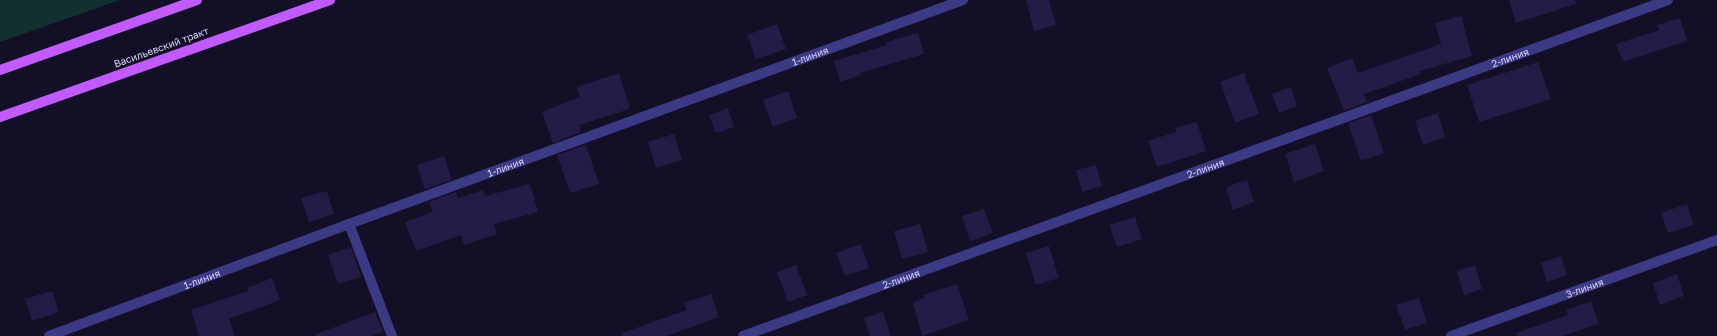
<svg xmlns="http://www.w3.org/2000/svg" width="1717" height="336" font-family="'Golos Text',sans-serif">
<style>
.green{fill:#12302f}
.building{fill:#241b47}
.lines{fill:none;stroke-linecap:round;stroke-linejoin:round}
.minor{stroke:#3d3a85;stroke-width:10}
.primary{stroke:#c25bff;stroke-width:10}
.labels{text-anchor:middle;stroke-width:4;stroke-linejoin:round;paint-order:stroke}
.street-label{font-size:10px;fill:#d9d4ff;stroke:#130f26}
</style>
<rect width="100%" height="100%" fill="#130f26"/>
<!-- green -->
<polygon class="green" points="0,0 120,0 0,42"/>
<!-- building -->
<g class="building">
<polygon points="1026,0 1049,0 1056,25 1034,31"/>
<polygon points="1509,0 1575,0 1576,4 1516,23"/>
<polygon points="1461,16 1472,56 1420,71 1421,74 1364,94 1367,102 1344,111 1327,68 1352,58 1358,73 1441,44 1435,23"/>
<polygon points="1680,18 1687,41 1623,62 1616,44 1659,30 1657,25"/>
<polygon points="777,24 786,49 756,59 747,35"/>
<polygon points="918,33 924,54 860,73 861,75 840,82 834,61 887,45 886,42"/>
<polygon points="1538,62 1551,99 1479,122 1467,85"/>
<polygon points="619,73 630,109 579,125 581,132 553,143 542,112 580,97 577,87"/>
<polygon points="1244,73 1259,114 1235,123 1220,82"/>
<polygon points="1291,87 1297,106 1279,113 1272,94"/>
<polygon points="788,91 797,118 773,127 763,100"/>
<polygon points="728,108 734,127 716,133 709,115"/>
<polygon points="1438,113 1445,137 1423,145 1415,121"/>
<polygon points="1371,115 1384,153 1361,161 1348,123"/>
<polygon points="1197,122 1206,151 1157,167 1148,141 1176,132 1175,128"/>
<polygon points="674,134 682,160 656,168 648,142"/>
<polygon points="1315,144 1324,171 1294,182 1285,154"/>
<polygon points="586,145 599,184 570,193 557,155"/>
<polygon points="444,156 452,180 425,189 417,165"/>
<polygon points="1096,165 1102,186 1082,192 1076,170"/>
<polygon points="1247,180 1254,202 1233,210 1226,187"/>
<polygon points="530,184 538,212 494,224 497,234 464,245 461,235 416,251 405,222 433,212 429,202 456,192 458,198 483,190 485,196"/>
<polygon points="327,191 334,214 309,222 301,198"/>
<polygon points="1687,204 1694,225 1668,233 1661,213"/>
<polygon points="984,209 993,233 970,241 962,216"/>
<polygon points="1135,217 1142,239 1117,247 1109,225"/>
<polygon points="920,224 928,252 902,259 894,231"/>
<polygon points="861,244 869,268 845,276 836,253"/>
<polygon points="1049,246 1059,278 1036,285 1026,253"/>
<polygon points="351,247 361,277 338,284 328,255"/>
<polygon points="1561,256 1567,275 1547,282 1541,263"/>
<polygon points="796,265 807,295 788,302 777,272"/>
<polygon points="1475,265 1482,289 1464,295 1457,271"/>
<polygon points="1677,274 1684,296 1660,305 1653,283"/>
<polygon points="272,278 280,300 229,319 235,336 199,336 191,310 248,291 247,288"/>
<polygon points="957,284 969,320 922,336 913,302 924,298 923,295"/>
<polygon points="52,291 59,312 32,321 25,299"/>
<polygon points="711,294 719,317 667,336 622,336 622,333 687,310 684,303"/>
<polygon points="1419,298 1427,323 1405,330 1396,305"/>
<polygon points="1591,301 1599,324 1562,336 1517,336 1516,333 1568,315 1566,310"/>
<polygon points="375,312 383,332 372,336 316,336 316,334"/>
<polygon points="883,312 891,336 870,336 864,318"/>
</g>
<g class="lines">
<!-- minor -->
<g class="minor">
<polyline points="349,224 392,336"/>
<path id="s1" d="M49,336L349,224L963,0"/>
<path id="s2" d="M743,336L1668,0"/>
<path id="s3" d="M1451,336L1717,240"/>
</g>
<!-- primary -->
<g class="primary">
<polyline points="0,70 197,0"/>
<polyline points="0,117 330,0"/>
</g>
</g>
<g class="labels">
<!-- street labels -->
<g class="street-label">
<text transform="translate(161 47) rotate(-20)" y="4">Васильевский тракт</text>
<text dy="4" stroke="none"><textPath href="#s1" startOffset="811">1-линия</textPath></text>
<text dy="4" stroke="none"><textPath href="#s2" startOffset="816">2-линия</textPath></text>
<text dy="4" stroke="none"><textPath href="#s1" startOffset="487">1-линия</textPath></text>
<text dy="4" stroke="none"><textPath href="#s2" startOffset="492">2-линия</textPath></text>
<text dy="4" stroke="none"><textPath href="#s1" startOffset="163">1-линия</textPath></text>
<text dy="4" stroke="none"><textPath href="#s2" startOffset="168">2-линия</textPath></text>
<text dy="4" stroke="none"><textPath href="#s3" startOffset="142">3-линия</textPath></text>
</g>
</g>
</svg>
